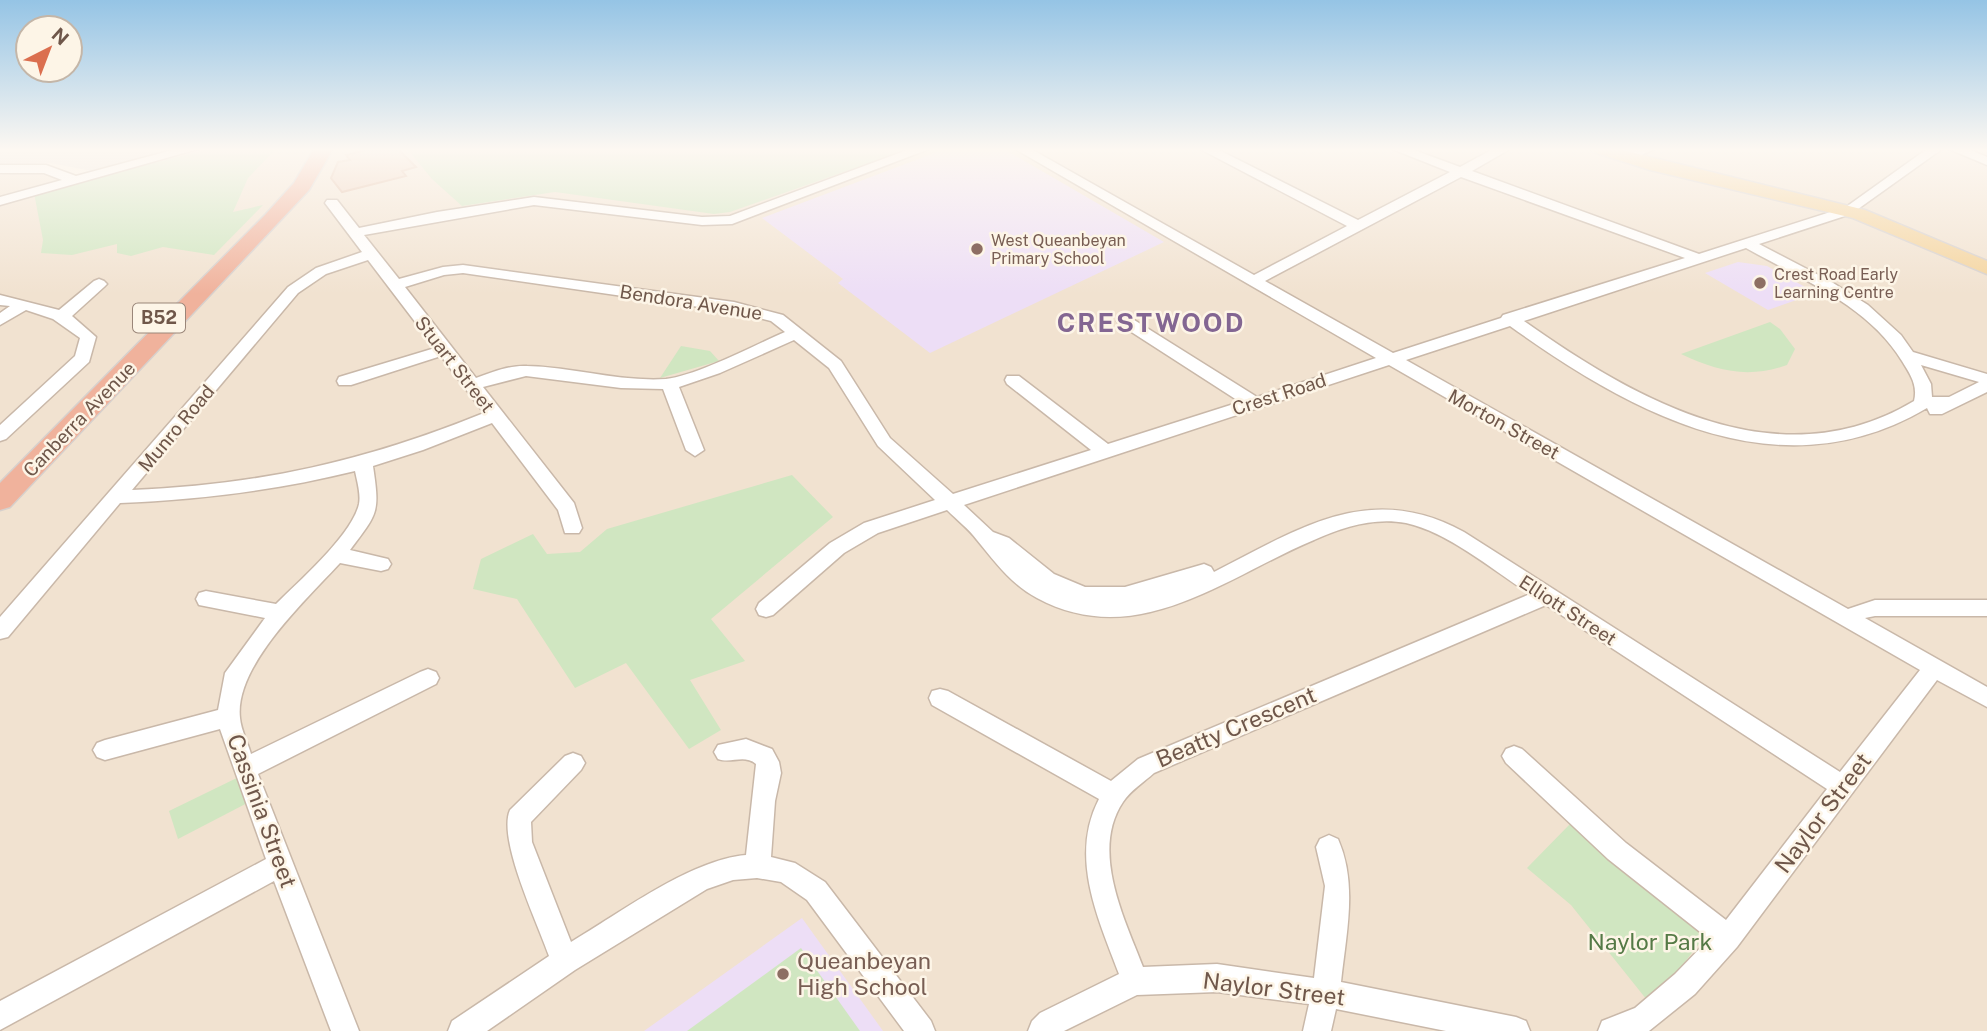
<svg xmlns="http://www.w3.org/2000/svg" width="1987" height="1031" font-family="'Public Sans',sans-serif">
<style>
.residential{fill:#f1e2d0}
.industrial{fill:#e9e2dc}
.education{fill:#eddef6}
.green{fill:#d0e6c1}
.building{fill:#edcfbb;stroke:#deb69d;stroke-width:2}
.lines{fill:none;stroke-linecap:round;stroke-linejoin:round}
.minor-casing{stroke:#c9b8a9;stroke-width:3}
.major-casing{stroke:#d7d0cc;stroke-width:3}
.highway-casing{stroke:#d7d0cc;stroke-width:3}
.minor{fill:#fff;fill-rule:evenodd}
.major{fill:#f4d49e;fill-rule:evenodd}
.highway{fill:#f0b29c;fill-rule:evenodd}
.education-dot{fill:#8d6e63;stroke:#fdf5e7;stroke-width:2.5}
.labels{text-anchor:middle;stroke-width:5;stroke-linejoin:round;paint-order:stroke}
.far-education-label{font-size:16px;fill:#785e54;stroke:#fdf5e7;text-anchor:start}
.shield{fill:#fdf5e7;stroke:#9a8679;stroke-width:2}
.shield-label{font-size:18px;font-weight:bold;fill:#6f574a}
.street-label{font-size:19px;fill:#6f574a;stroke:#fdf5e7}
.near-street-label{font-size:23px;fill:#6f574a;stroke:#fdf5e7}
.near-park-label{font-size:23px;fill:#557a46;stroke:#fdf5e7}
.near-education-label{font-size:23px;fill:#785e54;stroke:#fdf5e7;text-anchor:start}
.district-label{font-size:26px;font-weight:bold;letter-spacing:2px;fill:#836692;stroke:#fdf5e7}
</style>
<rect width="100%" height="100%" fill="#faf0e1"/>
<!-- residential -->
<polygon class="residential" points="203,149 1987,149 1987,1031 0,1031 0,175 39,172 88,182"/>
<!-- industrial -->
<polygon class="industrial" points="173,149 92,171 50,163 0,164 0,149"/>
<!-- education -->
<g class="education">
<polygon points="945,149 1004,149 1164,242 930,353 838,283 843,279 762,218"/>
<polygon points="1738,262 1767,266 1816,293 1768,310 1705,273"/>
<polygon points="802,918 883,1031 644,1031"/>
</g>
<!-- green -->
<g class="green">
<polygon points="209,149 276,149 248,178 233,212 263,205 214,255 163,247 131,256 117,253 117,244 72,255 41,253 43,240 34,193"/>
<polygon points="909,149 730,212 714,214 555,192 462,206 432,179 408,150"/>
<path d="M1770,322L1780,329L1795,349L1787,365C1748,379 1717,371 1681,354Z"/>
<polygon points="681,346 710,351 719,361 660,378"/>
<polygon points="792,475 833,517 711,619 745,661 690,680 721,730 689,749 626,663 575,688 517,599 473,589 481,559 533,534 547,554 580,552 607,529"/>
<polygon points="247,773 257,798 178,839 169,811"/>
<polygon points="1571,823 1705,936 1674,976 1647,1000 1571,905 1527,868"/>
<polygon points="801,948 860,1031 687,1031"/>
</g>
<!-- building -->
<polygon class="building" points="366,150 399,150 416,167 402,171 406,176 342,192 331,178 338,162 350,160 346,155"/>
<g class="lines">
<!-- minor casing -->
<g class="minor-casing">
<g id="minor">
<polygon points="176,149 198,149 0,205 0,197 62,180 44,173 0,173 0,165 46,165 76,176"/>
<path d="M910,149H929L732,224L702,225L534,205L364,235L399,279L443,267L463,265L734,302L783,315L841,361L890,438L953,494L1091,450L1007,384L1005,380L1007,376H1019L1108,444L1240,402L1119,324L1117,321L1119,318H1131L1257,397L1376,358L1015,149H1031L1254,275L1347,226L1200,149H1217L1358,220L1450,172L1392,149H1411L1460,167L1493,149H1510L1472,171L1699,254L1846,207L1927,149H1942L1851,214L1759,244L1830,281L1868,305L1901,335L1913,352L1987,374V392L1942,414H1930L1927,408C1780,495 1633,414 1510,326L1406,360L1848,609L1875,600H1987V616H1875L1865,618L1987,687V707L1937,680L1737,947L1695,994L1649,1031H1598L1602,1021L1635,1008L1675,974L1709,939L1608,859L1506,763L1502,756L1506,749L1514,746L1522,749L1626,843L1726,920L1827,789L1546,605L1154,773C1144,782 1130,791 1123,802C1090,851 1125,920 1143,967L1217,964L1314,978L1325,886L1316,847L1320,839L1329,835L1338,839C1358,884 1346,934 1341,982L1516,1017L1526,1021L1530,1031H1446L1336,1009L1331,1031H1303L1309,1004L1217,992L1137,995L1064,1031H1028L1032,1021L1040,1013L1119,974C1098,918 1069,857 1099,799L932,705L929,698L932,691L940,689L948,691L1111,781L1138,759L1530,594C1494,571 1448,532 1406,523C1374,517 1343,527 1314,540C1225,577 1137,652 1037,598C1011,584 995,562 977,540C969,529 957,520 947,510L878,533L844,553L773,615L766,617L759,615L756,609L759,603L830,543L864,523L935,500L878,446L829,368L794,340L720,373L679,387L704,450L695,456L686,450L663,389L621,388L526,376L483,387L574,503L582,528L579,533H565L558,510L492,423L423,450L373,466C380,513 378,513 350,550L388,559L391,564L388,569L381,571L340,563C307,599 234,666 240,718C241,730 248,743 251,754L420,672L428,669L436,672L439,678L436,684L258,774L359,1031H331L274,881L0,1030V1001L266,859L220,729L105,760L97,757L93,750L97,743L105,740L218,710L225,673L265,618L199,605L196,599L199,593L206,591L276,604C299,581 352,535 359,504C361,494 357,481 355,471C278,490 200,500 120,503L8,637L0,639V617L288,287L316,268L362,252L325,203L327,200H337L359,228L437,212L534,197L702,217L730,216ZM1461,177L1685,258L1503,315L1501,318L1393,353L1265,281ZM1746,248C1801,279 1868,305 1902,361C1910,374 1918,385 1914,401C1779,482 1637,401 1524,321ZM368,260L435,348L339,377L337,381L339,385H351L441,356L484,413C366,461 259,485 132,490L298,293L326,274ZM463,273L734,312L771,321L785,332C755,345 696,376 666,379C619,382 574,367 527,366C510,365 492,372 476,378L405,287L444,275ZM1389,365L1920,670L1840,772L1464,532C1370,480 1299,529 1214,572L1211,567L1204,564L1125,587H1085L1054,574L1009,538L993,532L964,505ZM1921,365L1979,382L1949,397H1932L1931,384Z"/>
<polygon points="1655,149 1634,158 1619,153 1624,149"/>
<polygon points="1949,149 1968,149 1987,157 1987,165"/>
<polygon points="99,279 104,281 107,284 104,287 72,316 96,337 89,362 6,439 0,441 0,425 75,356 80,338 53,319 26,310 0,325 0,313 10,306 0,305 0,295 59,310 94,281"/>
<path d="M746,739L772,749L779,762L781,773L775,801L771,857L795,863L825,882L931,1021L935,1031H904L807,900L781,882L757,878L733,880L707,889L575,970L487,1031H448L452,1021L549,956C538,924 497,839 510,810L565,756L573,753L581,756L585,763L581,770L531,822L532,842L571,942C620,913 690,860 746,855L756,764C744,754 731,764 718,759L714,752L718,745Z"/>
</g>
</g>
<!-- major casing -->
<g class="major-casing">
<polygon id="major" points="1591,149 1618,149 1865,210 1987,261 1987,274 1853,218 1650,170 1593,152"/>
</g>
<!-- highway casing -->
<g class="highway-casing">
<polygon id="highway" points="314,149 333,149 309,190 10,507 0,510 0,483 266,214 294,183"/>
</g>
<!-- minor -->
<use href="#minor" class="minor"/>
<!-- major -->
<use href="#major" class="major"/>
<!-- highway -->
<use href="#highway" class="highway"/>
</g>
<!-- sky -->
<linearGradient id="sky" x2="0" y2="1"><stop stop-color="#95c4e5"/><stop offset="0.51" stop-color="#fdf8f2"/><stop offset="1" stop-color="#fdf8f2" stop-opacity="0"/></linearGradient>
<rect width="1987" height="294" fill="url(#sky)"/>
<!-- markers -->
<g class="education-dot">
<circle cx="977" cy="249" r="7"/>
<circle cx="1760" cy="283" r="7"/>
<circle cx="783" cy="974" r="7"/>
</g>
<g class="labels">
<!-- far-education labels -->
<g class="far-education-label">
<text x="991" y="246">West Queanbeyan<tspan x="991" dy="18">Primary School</tspan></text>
<text x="1774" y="280">Crest Road Early<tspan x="1774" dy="18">Learning Centre</tspan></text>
</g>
<!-- shield labels -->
<rect class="shield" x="133" y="303.5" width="52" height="29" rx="5"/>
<g class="shield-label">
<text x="159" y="324">B52</text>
</g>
<!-- street labels -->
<g class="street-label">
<text transform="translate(691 302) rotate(9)" y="7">Bendora Avenue</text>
<text transform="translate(455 364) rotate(52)" y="7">Stuart Street</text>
<text transform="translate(1279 394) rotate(-18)" y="7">Crest Road</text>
<text transform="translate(79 419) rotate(-46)" y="7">Canberra Avenue</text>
<text transform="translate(1504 424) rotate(29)" y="7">Morton Street</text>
<text transform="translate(176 428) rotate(-50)" y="7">Munro Road</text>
<text transform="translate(1568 610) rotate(33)" y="7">Elliott Street</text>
</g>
<!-- near-street labels -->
<g class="near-street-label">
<text transform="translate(1236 727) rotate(-23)" y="8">Beatty Crescent</text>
<text transform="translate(262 811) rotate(70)" y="8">Cassinia Street</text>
<text transform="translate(1823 813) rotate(-53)" y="8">Naylor Street</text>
<text transform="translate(1274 989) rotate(7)" y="8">Naylor Street</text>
</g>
<!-- near-park labels -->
<g class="near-park-label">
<text x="1650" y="950">Naylor Park</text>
</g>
<!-- near-education labels -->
<g class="near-education-label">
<text x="797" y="969">Queanbeyan<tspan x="797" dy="26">High School</tspan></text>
</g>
<!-- district labels -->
<g class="district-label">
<text x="1151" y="332">CRESTWOOD</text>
</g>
</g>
<!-- north arrow -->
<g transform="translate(49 49) rotate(42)"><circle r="33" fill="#fdf5e7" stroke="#c4b6a8" stroke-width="2"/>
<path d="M0-5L12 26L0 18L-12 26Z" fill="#db6f4f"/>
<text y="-10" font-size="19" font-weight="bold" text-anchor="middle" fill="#6f574a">N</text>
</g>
</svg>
